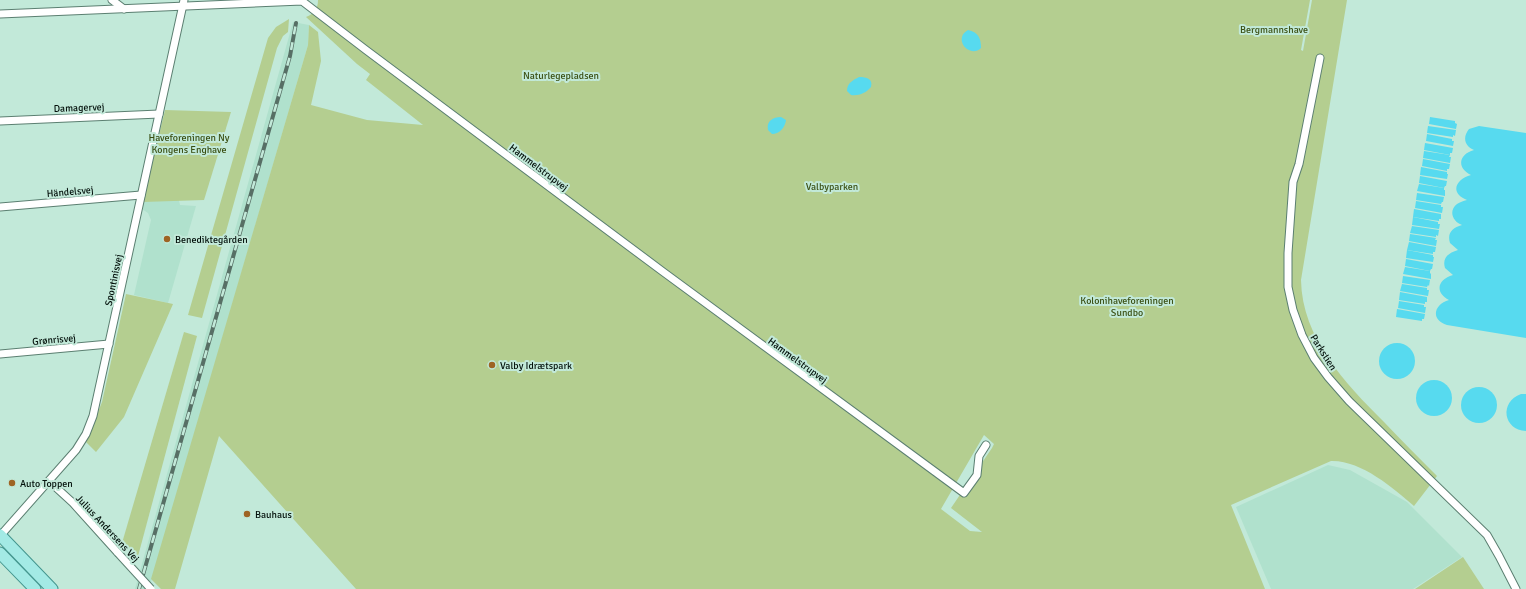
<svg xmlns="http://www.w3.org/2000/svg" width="1526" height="589" font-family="Signika,sans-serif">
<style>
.built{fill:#b0e1cd}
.green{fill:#b4ce90;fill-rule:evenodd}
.water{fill:#57daef}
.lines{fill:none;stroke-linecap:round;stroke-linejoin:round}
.street-casing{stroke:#5b7f71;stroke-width:9}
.primary-casing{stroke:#43958e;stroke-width:13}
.street{stroke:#fff;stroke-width:7}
.primary{stroke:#a3eae5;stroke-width:11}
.rail-casing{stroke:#576f65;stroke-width:4}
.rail{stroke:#c2e9d9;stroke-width:2.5;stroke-dasharray:8;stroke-linecap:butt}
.street-bridge-casing{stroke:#5b7f71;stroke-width:9;stroke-linecap:butt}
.street-bridge{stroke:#fff;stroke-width:7}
.poi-dot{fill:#9e6423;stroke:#c2e9d9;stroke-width:1.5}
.labels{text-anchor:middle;stroke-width:4;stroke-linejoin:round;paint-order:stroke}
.park-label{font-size:10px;fill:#3a4f13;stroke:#c2e9d9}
.street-label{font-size:10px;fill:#03100b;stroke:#c2e9d9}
.poi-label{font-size:10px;fill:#03100b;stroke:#c2e9d9;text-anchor:start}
</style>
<rect width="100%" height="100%" fill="#c2e9d9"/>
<!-- built -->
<g class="built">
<polygon points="293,22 309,25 308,45 149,589 135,589"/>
<polygon points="178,196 180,205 196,206 168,303 134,295 151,220 148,213 142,209 144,198"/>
<polygon points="1328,465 1350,470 1407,502 1462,557 1413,589 1271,589 1236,507"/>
</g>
<!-- green -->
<g class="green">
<path d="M318,0H1310L1301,50L1303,51L1312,0H1347L1301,280C1302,338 1345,383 1384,422C1401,440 1419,458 1437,476L1414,506C1393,488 1361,460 1331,461L1231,505L1265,589H356L219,436L175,589H161L151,579L308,45L309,25L318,32L321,61L311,105L367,120L423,125L366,80L370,74L357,64L306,17C314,14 318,9 318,0ZM984,435L994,444L992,448L951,508L982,532L970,531L941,509Z"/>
<polygon points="289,19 288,32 283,36 277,48 202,318 188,315 268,38 276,27"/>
<polygon points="165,110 231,112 204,200 143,202"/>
<polygon points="126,294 173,304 124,417 96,452 86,442 102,402"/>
<polygon points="184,332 197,336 137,560 122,543"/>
<polygon points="1463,557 1484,589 1415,589"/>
</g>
<!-- water -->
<g class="water">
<path d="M968,30C978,32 981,38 981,48C970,59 952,39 968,30Z"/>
<path d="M859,77C867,77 873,79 871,87C866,93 859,96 851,95L847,91C847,83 853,80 859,77Z"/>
<path d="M781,117L786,120C785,128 779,134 772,134L768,130C766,121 773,117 781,117Z"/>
<polygon points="1430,117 1455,121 1455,123 1457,124 1456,129 1429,124"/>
<polygon points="1428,126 1456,130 1455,136 1453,135 1453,137 1427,133"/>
<path d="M1479,126L1526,133V338L1447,325C1430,320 1434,304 1449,300C1434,292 1438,279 1453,275L1445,268C1442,258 1448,253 1458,250L1450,243C1447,233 1452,228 1462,225C1453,222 1448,211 1457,204C1460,202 1463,201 1467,200C1449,193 1456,179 1471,175C1456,168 1459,154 1474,150C1465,146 1462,138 1469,129Z"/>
<polygon points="1427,134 1452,139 1452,141 1454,141 1453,146 1426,141"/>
<polygon points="1425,143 1453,148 1452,153 1450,153 1450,155 1424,150"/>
<polygon points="1424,151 1450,155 1449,157 1451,157 1450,163 1423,158"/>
<polygon points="1423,159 1450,164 1449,169 1447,169 1447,171 1422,166"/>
<polygon points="1421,167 1447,172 1447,174 1448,174 1447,179 1420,175"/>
<polygon points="1420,176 1447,181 1446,186 1445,186 1444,188 1419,183"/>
<polygon points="1419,184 1444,188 1444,190 1445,190 1445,196 1417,191"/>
<polygon points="1417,193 1444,197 1443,202 1442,202 1441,204 1416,200"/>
<polygon points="1416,201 1441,205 1441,207 1443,207 1442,213 1415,208"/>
<polygon points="1414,209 1441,214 1441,219 1439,219 1439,221 1413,217"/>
<polygon points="1413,217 1438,222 1438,224 1440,224 1439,229 1412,225"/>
<polygon points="1412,226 1439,230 1438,236 1436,235 1436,237 1410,233"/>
<polygon points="1410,234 1436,238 1435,240 1437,240 1436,246 1409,241"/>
<polygon points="1409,242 1436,247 1435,252 1433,252 1433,254 1407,250"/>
<polygon points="1407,250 1433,255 1433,257 1434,257 1433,262 1406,258"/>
<polygon points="1406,259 1433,264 1432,269 1431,269 1430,271 1405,266"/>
<polygon points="1405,267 1430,271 1430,273 1431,274 1431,279 1403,274"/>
<polygon points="1403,276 1430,280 1429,286 1428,285 1427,287 1402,283"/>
<polygon points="1402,284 1427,288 1427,290 1429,290 1428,296 1400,291"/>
<polygon points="1400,292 1427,297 1427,302 1425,302 1425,304 1399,300"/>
<polygon points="1399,301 1424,305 1424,307 1426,307 1425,313 1398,308"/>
<polygon points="1397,309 1425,314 1424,319 1422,319 1422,321 1396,317"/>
<circle cx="1397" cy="361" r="18"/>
<circle cx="1434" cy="398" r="18"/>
<circle cx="1479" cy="405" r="18"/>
<path d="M1521,394H1526V431C1503,430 1499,402 1521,394Z"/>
</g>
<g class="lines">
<!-- street casing -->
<g class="street-casing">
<g id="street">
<polyline points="112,0 124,9"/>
<polyline points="0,14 302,1 366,50 662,271 964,493 977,475 979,456 986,445"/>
<polyline points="1320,58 1299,164 1293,182 1288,253 1288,287 1293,310 1302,335 1314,358 1328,377 1349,401 1487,535 1499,556 1516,589"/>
<polyline points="0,121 159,114"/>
<polyline points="0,207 141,195"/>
<polyline points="0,354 109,344"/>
<polyline points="49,481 73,503 118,553"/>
<polyline points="0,536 76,450 86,434 93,416 184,0"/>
</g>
</g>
<!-- primary casing -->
<g class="primary-casing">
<g id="primary">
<polyline points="0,535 52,589"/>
<polyline points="0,553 35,589"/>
</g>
</g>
<!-- street -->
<use href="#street" class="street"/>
<!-- primary -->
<use href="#primary" class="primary"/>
<!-- rail casing -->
<g class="rail-casing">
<polyline id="rail" points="139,589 290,56 296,23"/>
</g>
<!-- rail -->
<use href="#rail" class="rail"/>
<!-- street-bridge casing -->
<g class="street-bridge-casing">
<polyline id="street-bridge" points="118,553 151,589"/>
</g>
<!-- street-bridge -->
<use href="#street-bridge" class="street-bridge"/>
</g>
<!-- markers -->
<g class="poi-dot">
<circle cx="167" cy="239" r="4"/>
<circle cx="492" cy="365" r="4"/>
<circle cx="12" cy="483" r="4"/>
<circle cx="247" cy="514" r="4"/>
</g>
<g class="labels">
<!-- park labels -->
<g class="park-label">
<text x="1274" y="33">Bergmannshave</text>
<text x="561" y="79">Naturlegepladsen</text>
<text x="189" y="141">Haveforeningen Ny<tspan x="189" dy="12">Kongens Enghave</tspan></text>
<text x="832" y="190">Valbyparken</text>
<text x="1127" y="304">Kolonihaveforeningen<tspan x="1127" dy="12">Sundbo</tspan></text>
</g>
<!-- street labels -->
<g class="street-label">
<text transform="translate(79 107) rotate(-2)" y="4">Damagervej</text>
<text transform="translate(539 167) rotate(37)" y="4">Hammelstrupvej</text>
<text transform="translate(70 191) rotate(-5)" y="4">Händelsvej</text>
<text transform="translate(113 280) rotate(-78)" y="4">Spontinisvej</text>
<text transform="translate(54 339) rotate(-5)" y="4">Grønrisvej</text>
<text transform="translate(1324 352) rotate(58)" y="4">Parkstien</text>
<text transform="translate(798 360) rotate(36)" y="4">Hammelstrupvej</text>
<text transform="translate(108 528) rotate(47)" y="4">Julius Andersens Vej</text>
</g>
<!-- poi labels -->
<g class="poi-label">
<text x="175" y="243">Benediktegården</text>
<text x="500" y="369">Valby Idrætspark</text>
<text x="20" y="487">Auto Toppen</text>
<text x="255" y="518">Bauhaus</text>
</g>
</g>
</svg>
